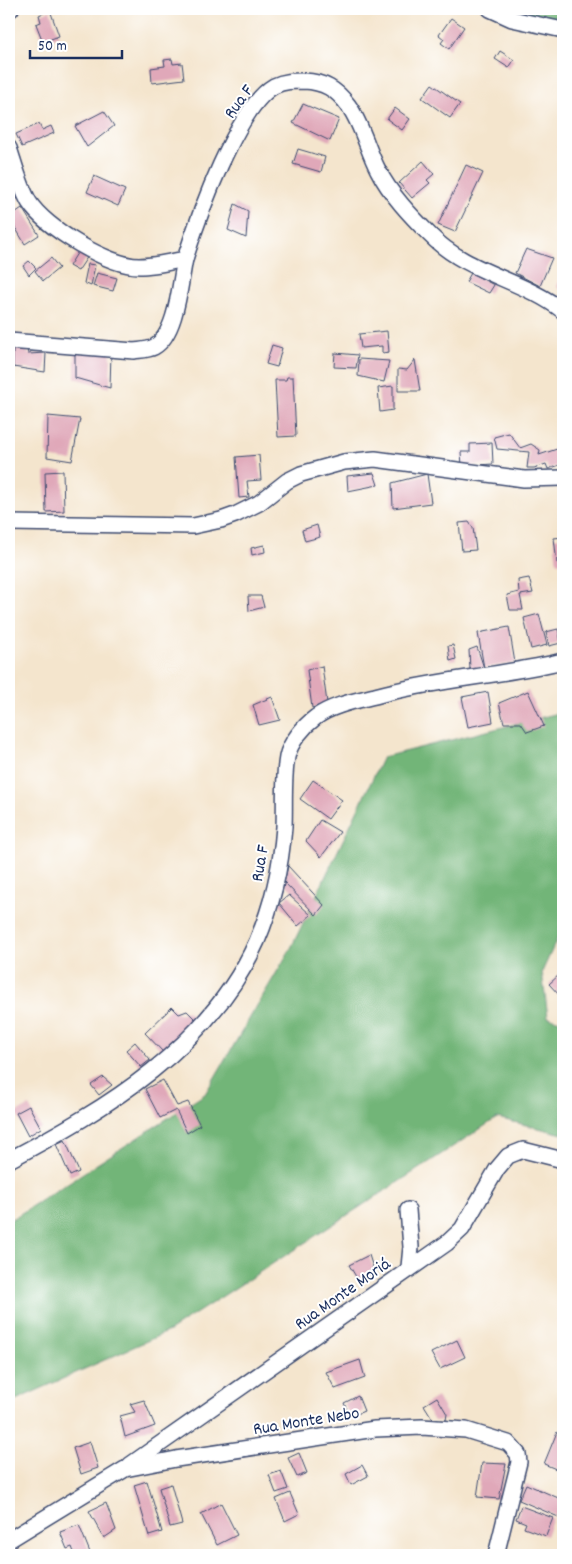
<svg xmlns="http://www.w3.org/2000/svg" width="572" height="1564" font-family="Dekko,sans-serif">
<style>
.forest{fill:#72b578;stroke:#46726b}
.building{fill:#e0a8b9}
.lines{fill:none;stroke-linecap:round;stroke-linejoin:round}
.minor-casing{stroke:#3c4a6f;stroke-width:18}
.minor{stroke:#fff;stroke-width:15}
.labels{text-anchor:middle;stroke-width:4;stroke-linejoin:round;paint-order:stroke}
.street-label{font-size:18px;fill:#1b2f5e;stroke:#fff}
</style>
<rect width="100%" height="100%" fill="#fff"/>
<filter id="ink" filterUnits="userSpaceOnUse"><feTurbulence type="fractalNoise" baseFrequency=".02" numOctaves="2"/><feDisplacementMap in="SourceGraphic" scale="10" xChannelSelector="R" yChannelSelector="G"/><feConvolveMatrix kernelMatrix="1 2 1 2 8 2 1 2 1" color-interpolation-filters="sRGB"/></filter>
<filter id="wash" filterUnits="userSpaceOnUse"><feTurbulence type="fractalNoise" baseFrequency=".0096" numOctaves="4" result="noise"/><feDisplacementMap in="SourceGraphic" scale="20" xChannelSelector="R" yChannelSelector="G"/><feGaussianBlur stdDeviation="1.12" result="paint"/><feColorMatrix in="noise" values="0 0 0 0 0 0 0 0 0 0 0 0 0 0 0 0 0 1.4 0 .05"/><feComposite in="paint" operator="in"/></filter>
<g filter="url(#wash)">
<rect width="100%" height="100%" fill="#f4e5cd"/>
<!-- forest -->
<g class="forest">
<polygon points="491,9 563,9 563,25"/>
<polygon points="563,712 563,926 542,972 548,1017 563,1022 563,1134 497,1118 169,1331 9,1403 9,1221 205,1094 291,948 383,757"/>
</g>
<g id="blocks">
<!-- building -->
<g class="building">
<polygon points="50,10 59,36 43,42 36,24 41,22 39,15"/>
<polygon points="451,18 464,27 449,49 441,43 444,39 439,35"/>
<polygon points="500,51 514,60 509,68 495,59"/>
<polygon points="172,59 173,64 182,63 184,79 152,83 151,68 165,66 164,60"/>
<polygon points="432,84 460,104 450,118 422,98"/>
<polygon points="303,104 339,119 330,141 293,123"/>
<polygon points="395,108 410,119 402,130 387,119"/>
<polygon points="104,111 114,126 87,147 75,126"/>
<polygon points="39,124 42,130 51,126 54,133 22,147 16,134"/>
<polygon points="298,149 325,157 321,172 293,164"/>
<polygon points="423,161 434,174 427,180 430,183 412,198 399,183"/>
<polygon points="466,165 483,173 455,232 438,225"/>
<polygon points="9,171 19,198 9,202"/>
<polygon points="94,176 125,190 118,206 87,192"/>
<polygon points="235,204 248,211 246,238 228,230"/>
<polygon points="22,208 39,235 25,244 9,217"/>
<polygon points="526,249 552,258 540,286 515,273"/>
<polygon points="79,250 88,256 78,271 69,266"/>
<polygon points="51,258 59,268 43,281 35,271"/>
<polygon points="29,261 36,268 29,275 23,266"/>
<polygon points="88,264 95,265 91,286 84,283"/>
<polygon points="563,269 563,292 557,287"/>
<polygon points="97,273 117,278 113,291 93,286"/>
<polygon points="471,273 494,285 489,293 466,282"/>
<polygon points="387,331 389,352 382,353 382,346 361,348 359,334"/>
<polygon points="272,345 282,348 277,367 266,364"/>
<polygon points="13,348 27,349 28,354 46,353 45,372 13,367"/>
<polygon points="75,352 111,352 110,388 75,378"/>
<polygon points="335,353 358,355 356,368 334,367"/>
<polygon points="359,359 389,361 384,382 358,376"/>
<polygon points="415,360 420,391 398,391 398,369 407,370"/>
<polygon points="287,377 293,377 296,436 278,437 275,380 286,380"/>
<polygon points="393,386 393,410 380,412 378,388"/>
<polygon points="48,416 80,419 72,461 47,457"/>
<polygon points="509,433 520,448 531,444 540,450 539,455 563,447 563,464 548,469 546,464 534,468 527,468 529,452 497,449 494,437"/>
<polygon points="492,443 493,464 462,466 461,452 470,452 470,444"/>
<polygon points="259,455 261,480 247,481 249,497 239,498 236,457"/>
<polygon points="63,471 64,511 46,512 45,472"/>
<polygon points="374,473 378,485 348,491 347,476"/>
<polygon points="427,474 431,503 393,508 392,483"/>
<polygon points="469,522 473,528 476,550 462,551 459,523"/>
<polygon points="317,525 320,537 305,541 302,530"/>
<polygon points="563,537 563,562 557,563 554,538"/>
<polygon points="264,545 265,552 252,555 251,548"/>
<polygon points="529,578 533,593 520,595 523,610 510,610 507,595 519,592 518,580"/>
<polygon points="248,596 261,596 264,607 249,611"/>
<polygon points="539,614 547,645 531,649 524,618"/>
<polygon points="509,627 515,663 484,668 470,669 469,650 477,647 484,668 478,633"/>
<polygon points="558,629 561,643 549,646 546,632"/>
<polygon points="453,645 456,659 450,661 448,646"/>
<polygon points="322,666 327,703 312,708 307,670"/>
<polygon points="528,691 544,726 527,732 521,723 504,723 499,703"/>
<polygon points="488,692 493,722 468,727 462,697"/>
<polygon points="272,697 280,720 259,725 253,705"/>
<polygon points="313,780 342,800 328,819 300,799"/>
<polygon points="320,820 340,832 321,857 306,841"/>
<polygon points="288,866 324,905 316,915 284,882"/>
<polygon points="289,895 311,915 298,926 279,903"/>
<polygon points="559,975 563,979 563,993 560,996 549,984"/>
<polygon points="172,1007 179,1014 187,1011 196,1020 163,1052 145,1033"/>
<polygon points="135,1042 150,1060 141,1067 126,1050"/>
<polygon points="103,1077 112,1085 99,1095 91,1085"/>
<polygon points="163,1080 177,1106 188,1102 200,1125 187,1133 176,1110 160,1118 145,1089"/>
<polygon points="29,1106 41,1128 28,1136 16,1113"/>
<polygon points="65,1140 79,1172 70,1176 56,1144"/>
<polygon points="369,1255 375,1274 358,1280 349,1265"/>
<polygon points="457,1340 465,1357 440,1369 431,1353"/>
<polygon points="360,1360 365,1378 335,1389 326,1372"/>
<polygon points="358,1396 364,1411 350,1417 344,1403"/>
<polygon points="437,1397 447,1414 446,1420 434,1421 424,1405"/>
<polygon points="144,1400 155,1426 125,1437 120,1416 135,1412 130,1404"/>
<polygon points="557,1432 563,1434 563,1472 544,1464"/>
<polygon points="90,1442 98,1468 81,1474 73,1448"/>
<polygon points="299,1453 307,1473 297,1477 288,1458"/>
<polygon points="482,1463 506,1464 499,1499 477,1497"/>
<polygon points="362,1465 368,1476 351,1485 346,1474"/>
<polygon points="281,1471 288,1489 276,1493 269,1475"/>
<polygon points="147,1481 162,1532 149,1536 134,1485"/>
<polygon points="171,1484 182,1524 170,1527 159,1488"/>
<polygon points="526,1484 563,1500 563,1519 519,1500"/>
<polygon points="290,1493 299,1514 285,1521 276,1499"/>
<polygon points="106,1503 116,1530 104,1538 89,1511"/>
<polygon points="221,1503 237,1535 217,1545 201,1514"/>
<polygon points="521,1506 553,1518 546,1536 524,1528 526,1523 516,1519"/>
<polygon points="79,1525 91,1555 75,1555 72,1547 67,1549 60,1532"/>
</g>
</g>
</g>
<g filter="url(#ink)">
<use href="#blocks" fill-opacity="0" stroke="#3c4a6f" stroke-width="1"/>
<g class="lines">
<!-- minor casing -->
<g class="minor-casing">
<g id="minor">
<polyline points="490,9 512,19 563,30"/>
<polyline points="9,10 11,9"/>
<path d="M9,148C15,166 20,186 29,202C45,228 109,266 139,266C154,266 170,262 185,259C198,218 237,107 274,86C284,81 293,81 304,81C324,82 336,89 348,105C362,124 367,149 378,170C390,194 411,216 430,235C467,273 522,279 563,311"/>
<path d="M9,341L134,351C141,350 148,350 154,347C177,334 180,282 185,259"/>
<polyline points="9,523 193,526 221,520 235,515 259,503 287,481 301,474 344,462 375,459 524,479 563,478"/>
<path d="M9,1160C107,1108 210,1047 257,941C272,906 281,866 284,827C285,804 283,779 287,757C290,742 304,726 316,717C333,705 355,701 375,696C437,679 501,676 563,661"/>
<polyline points="408,1210 411,1247 409,1267"/>
<polyline points="130,1465 447,1243 462,1229 497,1169 508,1156 523,1150 563,1160"/>
<polyline points="9,1540 125,1469 176,1459 375,1429 422,1427 466,1430 508,1443 518,1454 519,1462 496,1555"/>
</g>
</g>
<!-- minor -->
<use href="#minor" class="minor"/>
</g>
</g>
<g class="labels">
<!-- street labels -->
<g class="street-label">
<text transform="translate(238 101) rotate(-54)" y="6">Rua F</text>
<text transform="translate(259 863) rotate(-80)" y="6">Rua F</text>
<text transform="translate(342 1293) rotate(-35)" y="6">Rua Monte Moriá</text>
<text transform="translate(306 1420) rotate(-9)" y="6">Rua Monte Nebo</text>
</g>
</g>
<!-- margin -->
<rect width="572" height="1564" fill="none" stroke="#fff" stroke-width="30"/>
<!-- scale -->
<path d="M30 50v8h92v-8" fill="none" stroke="#1b2f5e" stroke-width="2.5"/>
<text x="38" y="50" font-size="15" fill="#1b2f5e" stroke="#ffffff" stroke-width="4" paint-order="stroke">50 m</text>
</svg>
